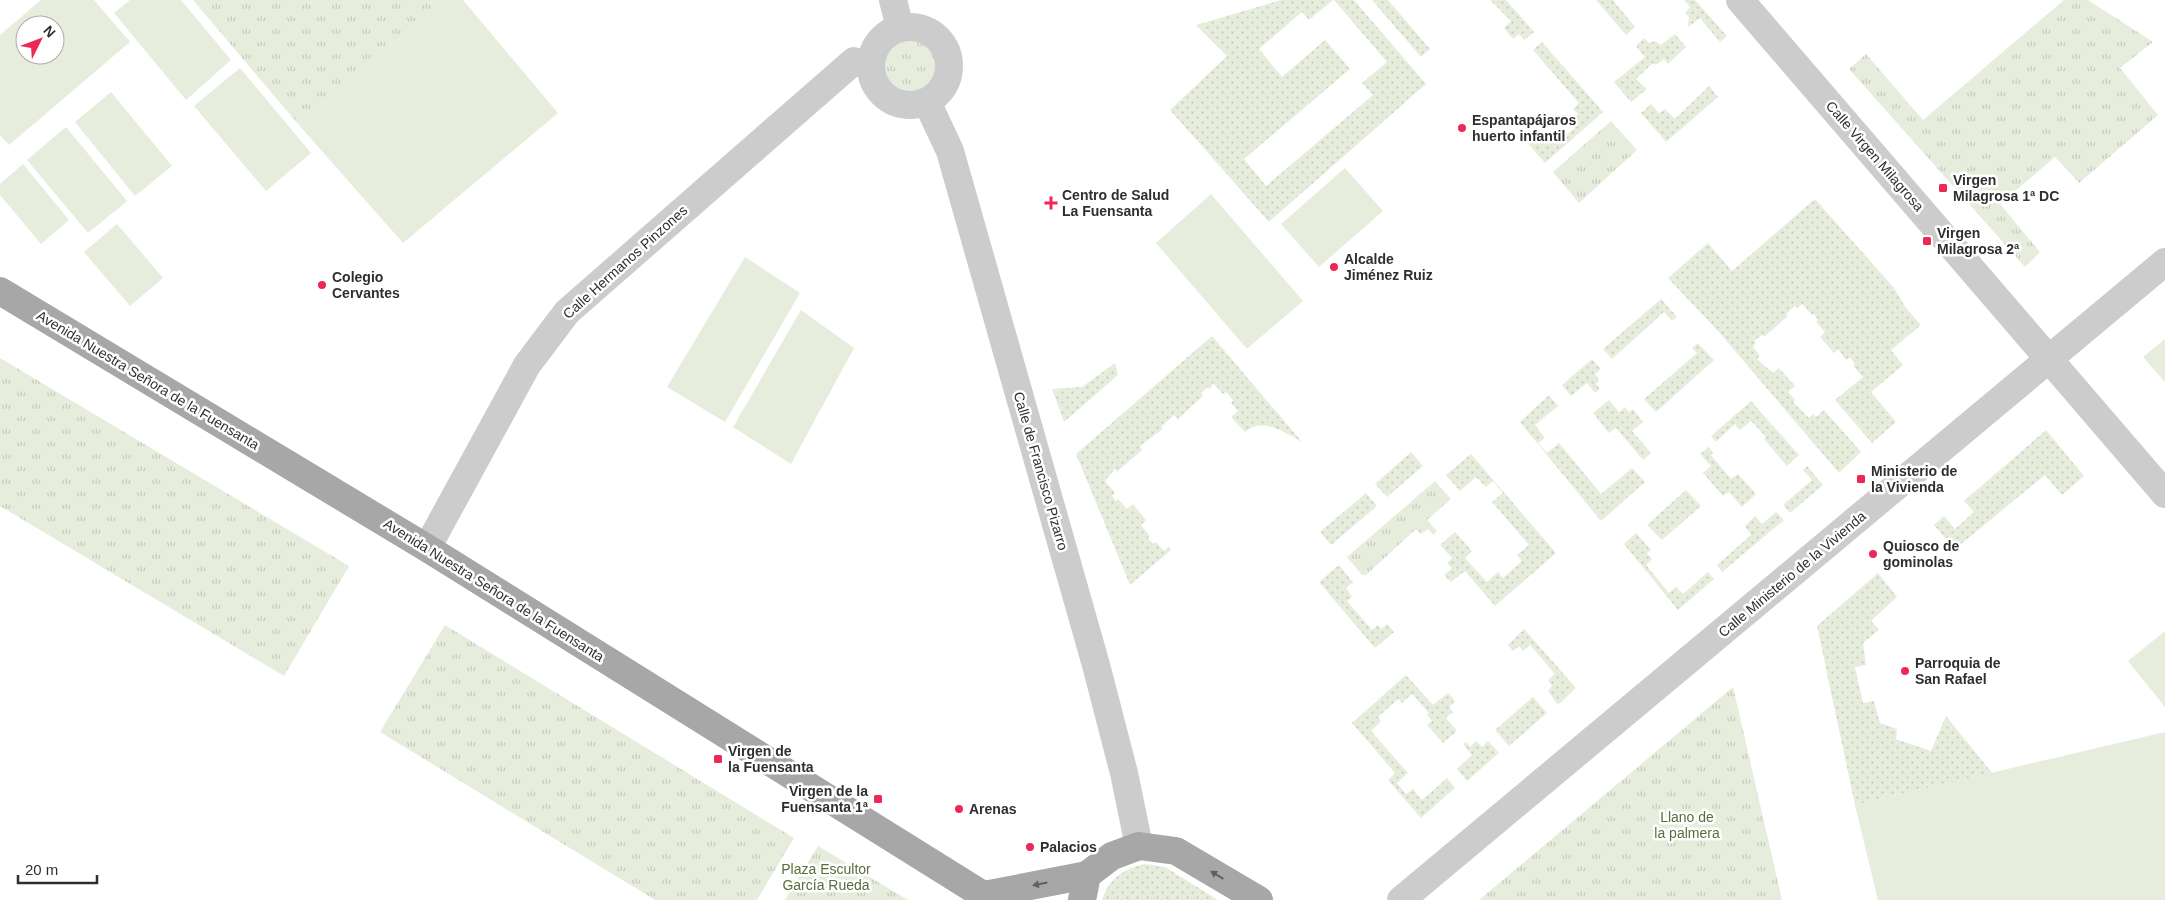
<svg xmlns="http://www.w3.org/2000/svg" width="2165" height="900" font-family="Helvetica,sans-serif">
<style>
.grass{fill:url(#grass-tufts)}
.garden{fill:url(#garden-dots)}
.pitch{fill:#e7eddc;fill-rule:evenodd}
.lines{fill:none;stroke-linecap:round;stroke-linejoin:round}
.minor{stroke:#ccc;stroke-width:28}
.major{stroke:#a7a7a7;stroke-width:28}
.oneway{fill:#5f5f5f}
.poi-dot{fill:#ee2856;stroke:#fff;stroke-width:2}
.labels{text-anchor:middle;stroke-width:5;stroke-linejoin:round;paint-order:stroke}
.poi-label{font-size:14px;font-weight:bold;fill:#2f2f2f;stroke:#fff;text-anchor:start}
.street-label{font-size:14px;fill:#2f2f2f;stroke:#fff}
.park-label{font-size:14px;fill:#5a6d3a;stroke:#fff}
</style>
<defs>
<pattern id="grass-tufts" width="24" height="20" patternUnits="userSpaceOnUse" patternTransform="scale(1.25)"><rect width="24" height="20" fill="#e7eddc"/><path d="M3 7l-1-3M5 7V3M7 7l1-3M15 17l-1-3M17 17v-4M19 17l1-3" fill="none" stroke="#c6ccbd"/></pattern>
<pattern id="garden-dots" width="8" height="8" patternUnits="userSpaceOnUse" patternTransform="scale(1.25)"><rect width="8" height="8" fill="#e7eddc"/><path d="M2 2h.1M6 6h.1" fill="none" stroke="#c6ccbd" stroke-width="1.8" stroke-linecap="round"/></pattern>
</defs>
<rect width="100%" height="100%" fill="#fff"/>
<!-- grass -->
<g class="grass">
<polygon points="193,0 445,0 298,124"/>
<polygon points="2064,0 2088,0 2153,42 2120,68 2158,115 2079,183 2055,157 2000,204 2040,252 2025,267 1849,69 1866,54 1923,120"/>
<circle cx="909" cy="67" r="30"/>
<polygon points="1611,121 1637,150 1579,203 1553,172"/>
<polygon points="0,358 349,566 284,676 0,506"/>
<polygon points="1435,481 1451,499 1427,520 1437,531 1433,535 1428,529 1421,534 1416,529 1366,575 1362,575 1347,557"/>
<polygon points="445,625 794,838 757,900 655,900 380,732"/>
<polygon points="1733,687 1782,900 1479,900"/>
<polygon points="818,846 908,900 785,900"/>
</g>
<!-- garden -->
<g class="garden">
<polygon points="1281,0 1333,0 1309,20 1302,12 1259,49 1282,77 1325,40 1350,69 1244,159 1266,186 1373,95 1362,83 1387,62 1334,0 1354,0 1426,84 1269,222 1170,110 1227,56 1196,25"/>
<polygon points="1372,0 1388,0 1430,49 1421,57"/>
<polygon points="1490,0 1506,0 1534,32 1524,40 1519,34 1513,39 1504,28 1511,21"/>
<polygon points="1596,0 1613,0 1635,27 1626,35"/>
<polygon points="1684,0 1695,0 1727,36 1720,42 1700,18 1688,27 1689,17 1685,13 1690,7"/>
<polygon points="1675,34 1686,47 1668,64 1664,59 1656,65 1653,63 1636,79 1647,89 1631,102 1614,82 1645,57 1636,46 1644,38 1649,43 1655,41 1661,45"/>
<polygon points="1542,42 1603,112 1545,163 1524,139 1532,132 1538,139 1545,133 1552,140 1560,140 1575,128 1571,121 1578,114 1573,109 1579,103 1533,50"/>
<polygon points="1709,86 1718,97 1666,142 1641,113 1651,104 1659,113 1665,109 1675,119"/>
<polygon points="1815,199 1894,288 1906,308 1921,325 1891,350 1903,365 1871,392 1896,422 1872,443 1835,400 1863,377 1853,366 1855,364 1850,357 1846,360 1838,349 1834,353 1820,337 1825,332 1816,322 1818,320 1814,314 1812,315 1802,304 1797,308 1795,306 1786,314 1788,316 1764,337 1762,335 1754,341 1756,343 1753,347 1760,356 1757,359 1773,373 1779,368 1795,386 1788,392 1795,400 1793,402 1809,418 1813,414 1816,417 1824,410 1861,452 1839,473 1718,331 1668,278 1708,243 1732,271"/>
<polygon points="1661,299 1677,317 1672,321 1664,312 1612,359 1603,349"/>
<path d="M1212,336L1302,442C1285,433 1263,416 1245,432L1231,417L1238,411L1231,403L1233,400L1226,392L1223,394L1213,383L1210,389L1208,387L1201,393L1203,396L1178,419L1174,415L1161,427L1163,429L1140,446L1142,450L1117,472L1115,469L1105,481L1115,493L1112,496L1116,501L1118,499L1127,509L1133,504L1146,520L1141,525L1150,536L1148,538L1153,544L1156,542L1164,551L1169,547L1171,550L1130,585L1076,454Z"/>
<polygon points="1698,343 1714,360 1656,412 1644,399 1697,353 1692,348"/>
<polygon points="1592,359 1601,369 1595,374 1599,380 1596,384 1600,389 1595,393 1587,383 1571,396 1562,385"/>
<polygon points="1115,363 1118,375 1064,422 1052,389 1082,387"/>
<polygon points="1549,395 1558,406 1535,425 1545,438 1538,443 1547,453 1559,443 1601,494 1632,468 1645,482 1601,521 1520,422"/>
<polygon points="1609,400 1619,412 1625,407 1629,412 1633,409 1643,422 1632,431 1651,453 1643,460 1616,428 1609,433 1593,413"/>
<polygon points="1751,401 1799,455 1787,466 1764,439 1766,437 1751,421 1740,430 1735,424 1716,442 1711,436"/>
<polygon points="2046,430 2084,476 2062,495 2045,475 1955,549 1934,525 1944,516 1955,529 1974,512 1964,501"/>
<polygon points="1709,447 1713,453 1711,455 1731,479 1738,474 1756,494 1742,507 1729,492 1723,496 1703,473 1711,466 1700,454"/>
<polygon points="1411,452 1423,466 1387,497 1375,484"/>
<polygon points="1471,454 1556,553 1495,606 1465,571 1451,582 1444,575 1452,568 1447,563 1452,558 1440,545 1455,532 1472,551 1465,558 1487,582 1498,572 1503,578 1522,561 1517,555 1529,545 1492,502 1503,493 1493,481 1486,487 1476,477 1460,491 1446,475"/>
<polygon points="1807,466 1823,485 1790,513 1783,505 1812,480 1803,470"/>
<polygon points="1686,490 1701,506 1662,540 1647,525"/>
<polygon points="1366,493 1377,506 1331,545 1320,532"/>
<polygon points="1776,512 1784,520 1722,572 1717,565 1751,535 1745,526 1755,516 1762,524"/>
<polygon points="1636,533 1651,550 1647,553 1652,559 1646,565 1669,593 1676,587 1683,594 1708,572 1714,579 1678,610 1624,544"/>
<polygon points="1339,565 1353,582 1346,588 1352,597 1347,601 1372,630 1378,625 1381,629 1387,624 1394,632 1375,648 1319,582"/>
<polygon points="1878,573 1897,597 1871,621 1879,630 1863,643 1866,665 1855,667 1863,703 1874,701 1880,723 1897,729 1896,739 1931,751 1946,716 1992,773 1855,805 1817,626"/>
<polygon points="1524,629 1576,688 1558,705 1548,691 1552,686 1548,680 1555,674 1530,645 1523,651 1519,646 1513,651 1508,645"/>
<polygon points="1406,675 1433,705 1448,693 1455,701 1449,707 1453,712 1446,718 1457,731 1443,743 1427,725 1432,721 1427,715 1429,713 1412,694 1402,703 1398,699 1378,717 1381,721 1371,731 1408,773 1397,783 1406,794 1413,789 1422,800 1447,778 1455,788 1421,818 1388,780 1395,773 1352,723"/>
<polygon points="1533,697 1547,713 1509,746 1495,730"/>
<polygon points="1476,741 1482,747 1488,741 1499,753 1467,781 1457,769 1472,755 1463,744 1466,742 1470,747"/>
<path d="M1144,864L1165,867L1218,900H1102C1108,879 1124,869 1144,864Z"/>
</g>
<!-- pitch -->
<g class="pitch">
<path d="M41,0H94L130,42L9,145L0,135V35ZM25,25H55V55H25Z"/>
<polygon points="130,0 181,0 231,60 186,100 114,13"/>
<polygon points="445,0 463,0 558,113 403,243 298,124"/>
<polygon points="240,68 311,153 266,191 194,106"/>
<polygon points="111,92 172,166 135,196 75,122"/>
<polygon points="66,127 127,201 88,233 27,160"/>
<polygon points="23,164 69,220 41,244 0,195 0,184"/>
<polygon points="1345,168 1383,211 1319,267 1281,224"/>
<polygon points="1211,194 1303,301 1247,349 1156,243"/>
<polygon points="117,224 163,278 130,306 84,252"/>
<polygon points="745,257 800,293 725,422 667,387"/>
<polygon points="801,310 854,348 791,464 733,427"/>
<polygon points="2165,339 2165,382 2143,357"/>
<polygon points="2165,631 2165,707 2128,661"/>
<polygon points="2165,732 2165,900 1878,900 1855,805"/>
</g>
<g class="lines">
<!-- minor -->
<g class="minor">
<polyline points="893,0 900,28"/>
<polyline points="1740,0 2165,494"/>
<circle cx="910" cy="66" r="39"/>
<polyline points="927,102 950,151 1096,665 1124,773 1139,846"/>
<polyline points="427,548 527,365 567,312 854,61 870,66"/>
<polyline points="1401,900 2165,262"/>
</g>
<!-- major -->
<g class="major">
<polyline points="0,291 427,548 991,900"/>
<polyline points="984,895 1087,875"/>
<polyline points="1082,900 1087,875 1112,856 1139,846 1176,851 1259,900"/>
</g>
</g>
<!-- one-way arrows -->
<defs><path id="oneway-solid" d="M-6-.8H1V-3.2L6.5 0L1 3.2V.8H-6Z" transform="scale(1.25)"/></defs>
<g class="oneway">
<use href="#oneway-solid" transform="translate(1217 875) rotate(-149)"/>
<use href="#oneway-solid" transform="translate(1040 884) rotate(169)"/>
</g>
<!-- markers -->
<g class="poi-dot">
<circle cx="1462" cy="128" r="5"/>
<rect x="1938" y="183" width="10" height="10" rx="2.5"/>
<path d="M1048.5 195.5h5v5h5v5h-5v5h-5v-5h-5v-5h5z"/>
<rect x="1922" y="236" width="10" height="10" rx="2.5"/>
<circle cx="1334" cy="267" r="5"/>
<circle cx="322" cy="285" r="5"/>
<rect x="1856" y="474" width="10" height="10" rx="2.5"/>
<circle cx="1873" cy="554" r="5"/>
<circle cx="1905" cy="671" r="5"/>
<rect x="713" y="754" width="10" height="10" rx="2.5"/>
<rect x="873" y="794" width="10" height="10" rx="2.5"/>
<circle cx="959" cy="809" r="5"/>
<circle cx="1030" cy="847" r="5"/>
</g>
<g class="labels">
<!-- poi labels -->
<g class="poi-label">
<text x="1472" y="125">Espantapájaros<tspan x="1472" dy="16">huerto infantil</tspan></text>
<text x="1953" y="185">Virgen<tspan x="1953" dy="16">Milagrosa 1ª DC</tspan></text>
<text x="1062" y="200">Centro de Salud<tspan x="1062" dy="16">La Fuensanta</tspan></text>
<text x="1937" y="238">Virgen<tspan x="1937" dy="16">Milagrosa 2ª</tspan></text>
<text x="1344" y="264">Alcalde<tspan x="1344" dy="16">Jiménez Ruiz</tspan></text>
<text x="332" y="282">Colegio<tspan x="332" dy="16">Cervantes</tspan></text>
<text x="1871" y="476">Ministerio de<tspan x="1871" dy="16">la Vivienda</tspan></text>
<text x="1883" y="551">Quiosco de<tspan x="1883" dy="16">gominolas</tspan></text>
<text x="1915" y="668">Parroquia de<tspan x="1915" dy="16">San Rafael</tspan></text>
<text x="728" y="756">Virgen de<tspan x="728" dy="16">la Fuensanta</tspan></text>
<text x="868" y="796" text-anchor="end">Virgen de la<tspan x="868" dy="16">Fuensanta 1ª</tspan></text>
<text x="969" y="814">Arenas</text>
<text x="1040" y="852">Palacios</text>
</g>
<!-- street labels -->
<g class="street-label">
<text transform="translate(1875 156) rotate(49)" y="5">Calle Virgen Milagrosa</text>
<text transform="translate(625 262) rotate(-42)" y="5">Calle Hermanos Pinzones</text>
<text transform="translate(148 380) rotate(31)" y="5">Avenida Nuestra Señora de la Fuensanta</text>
<text transform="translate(1041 471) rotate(74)" y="5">Calle de Francisco Pizarro</text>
<text transform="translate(1792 574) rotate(-40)" y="5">Calle Ministerio de la Vivienda</text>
<text transform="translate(494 590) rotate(32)" y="5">Avenida Nuestra Señora de la Fuensanta</text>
</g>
<!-- park labels -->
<g class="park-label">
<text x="1687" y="822">Llano de<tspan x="1687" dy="16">la palmera</tspan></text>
<text x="826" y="874">Plaza Escultor<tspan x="826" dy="16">García Rueda</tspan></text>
</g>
</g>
<!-- north arrow -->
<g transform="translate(40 40) rotate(48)"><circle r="24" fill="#ffffff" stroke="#acacac"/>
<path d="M0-4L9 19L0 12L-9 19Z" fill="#ee2856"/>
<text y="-8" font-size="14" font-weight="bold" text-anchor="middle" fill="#2f2f2f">N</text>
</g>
<!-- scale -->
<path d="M18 875v8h79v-8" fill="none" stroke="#2f2f2f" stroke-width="2.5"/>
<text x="25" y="875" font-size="15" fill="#2f2f2f" stroke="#ffffff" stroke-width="4" paint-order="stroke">20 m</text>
</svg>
